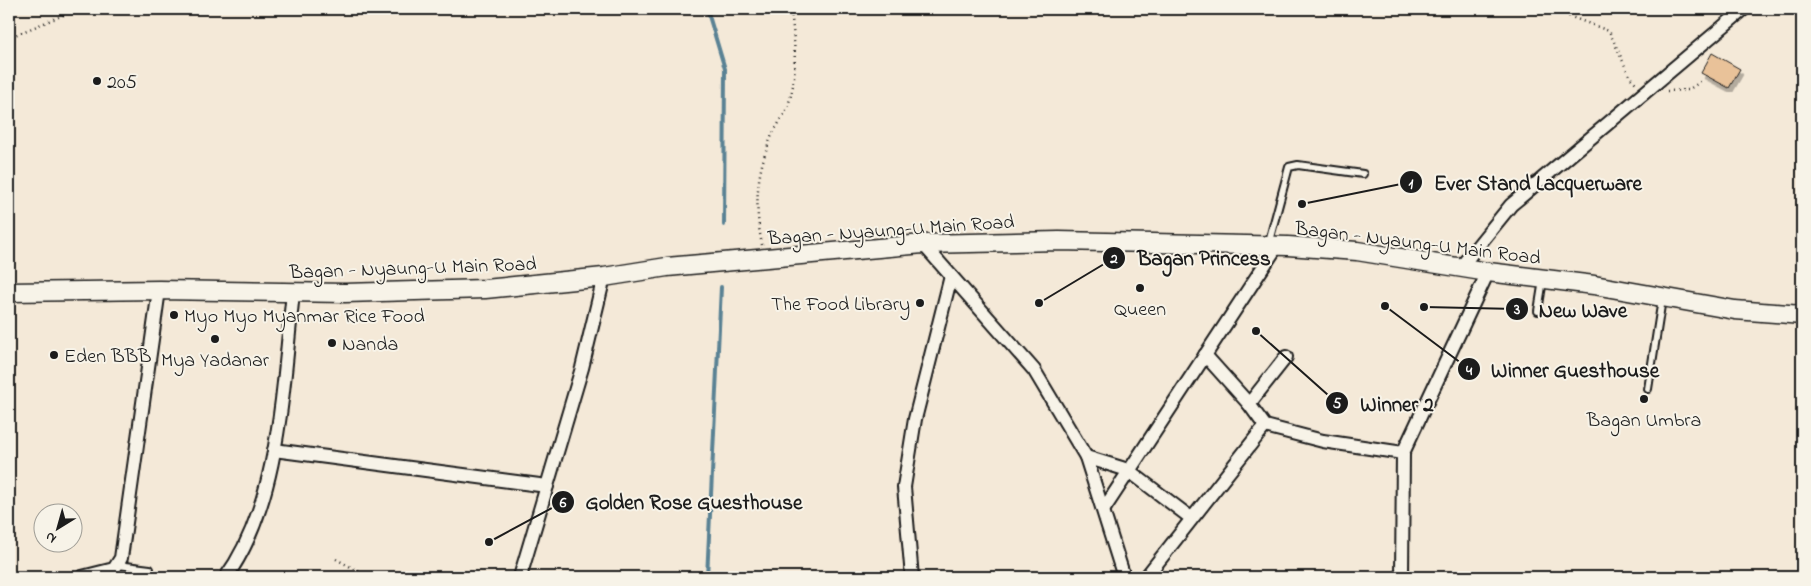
<svg xmlns="http://www.w3.org/2000/svg" width="1811" height="586" font-family="'Indie Flower',sans-serif">
<style>
.lines{fill:none;stroke-linecap:round;stroke-linejoin:round}
.stream{stroke:#5a8294;stroke-width:4}
.building{fill:#e9c299;stroke:#1c1c1c;filter:url(#shadow)}
.service-casing{stroke:#1c1c1c;stroke-width:10}
.minor-casing{stroke:#1c1c1c;stroke-width:16}
.secondary-casing{stroke:#1c1c1c;stroke-width:21}
.path{stroke:#1c1c1c;stroke-width:2.5;stroke-dasharray:1 4;stroke-linecap:butt}
.service{stroke:#f7f3e8;stroke-width:6}
.minor{stroke:#f7f3e8;stroke-width:12}
.secondary{stroke:#f7f3e8;stroke-width:18}
.poi-dot{fill:#1c1c1c;stroke:#f7f3e8;stroke-width:2}
.labels{text-anchor:middle;stroke-width:4;stroke-linejoin:round;paint-order:stroke}
.poi-label{font-size:20px;fill:#1c1c1c;stroke:#f7f3e8;text-anchor:start}
.street-label{font-size:20px;fill:#1c1c1c;stroke:#f7f3e8}
.leader{fill:none;stroke:#1c1c1c;stroke-width:2}
.callout-dot{fill:#1c1c1c;stroke:#f7f3e8;stroke-width:2}
.mark-label{font-size:15px;text-anchor:middle;font-weight:bold;fill:#fff}
.callout-label{font-size:21px;text-anchor:middle;font-weight:bold;fill:#1c1c1c;stroke:#f7f3e8;stroke-width:4;stroke-linejoin:round;paint-order:stroke}
</style>
<defs>
<filter id="shadow"><feDropShadow dx="3" dy="5.5" stdDeviation="0" flood-color="#0004"/></filter>
</defs>
<rect width="100%" height="100%" fill="#f4e9d8"/>
<filter id="ink" filterUnits="userSpaceOnUse"><feTurbulence type="fractalNoise" baseFrequency=".02" numOctaves="2"/><feDisplacementMap in="SourceGraphic" scale="10" xChannelSelector="R" yChannelSelector="G"/><feConvolveMatrix kernelMatrix="1 2 1 2 8 2 1 2 1" color-interpolation-filters="sRGB"/></filter>
<g filter="url(#ink)">
<g class="lines">
<!-- stream -->
<g class="stream">
<polyline points="707,9 725,69 724,225"/>
<polyline points="707,577 721,287"/>
</g>
</g>
<!-- building -->
<polygon class="building" points="1712,53 1740,69 1729,88 1701,73"/>
<g class="lines">
<!-- service casing -->
<g class="service-casing">
<g id="service">
<polyline points="1268,245 1289,167 1298,165 1363,174"/>
<polyline points="1538,311 1543,280"/>
<polyline points="1648,389 1662,299"/>
<polyline points="118,565 150,569"/>
</g>
</g>
<!-- minor casing -->
<g class="minor-casing">
<g id="minor">
<polyline points="923,244 1034,370 1086,457 1124,577"/>
<polyline points="1460,268 1511,205 1744,9"/>
<polyline points="1205,355 1249,404 1265,426 1323,441 1403,453"/>
<polyline points="1249,404 1286,357"/>
<polyline points="274,450 547,486"/>
<polyline points="1086,457 1128,470 1191,518"/>
<polyline points="1104,509 1277,246"/>
<polyline points="82,577 114,569 121,558 159,290"/>
<path d="M226,577C280,503 283,382 293,293"/>
<polyline points="520,577 582,368 604,277"/>
<polyline points="912,577 904,487 915,419 951,276"/>
<polyline points="1146,577 1265,426"/>
<polyline points="1402,577 1403,453 1488,272"/>
</g>
</g>
<!-- secondary casing -->
<g class="secondary-casing">
<polyline id="secondary" points="9,292 159,290 345,293 485,289 604,277 667,267 923,244 1059,241 1288,246 1357,251 1488,272 1594,285 1735,310 1802,315"/>
</g>
<!-- path -->
<g class="path">
<polyline points="1550,9 1609,31 1630,77 1636,83"/>
<polyline points="9,41 15,35 78,9"/>
<polyline points="1667,91 1688,90 1703,80"/>
<path d="M762,245C754,204 756,174 772,135C777,125 785,115 788,105C799,75 794,39 791,9"/>
<polyline points="336,559 369,577"/>
</g>
<!-- service -->
<use href="#service" class="service"/>
<!-- minor -->
<use href="#minor" class="minor"/>
<!-- secondary -->
<use href="#secondary" class="secondary"/>
</g>
</g>
<!-- markers -->
<g class="poi-dot">
<circle cx="97" cy="81" r="5"/>
<circle cx="1140" cy="288" r="5"/>
<circle cx="920" cy="303" r="5"/>
<circle cx="174" cy="315" r="5"/>
<circle cx="215" cy="339" r="5"/>
<circle cx="332" cy="343" r="5"/>
<circle cx="54" cy="355" r="5"/>
<circle cx="1644" cy="399" r="5"/>
</g>
<g class="labels">
<!-- poi labels -->
<g class="poi-label">
<text x="107" y="88">205</text>
<text x="910" y="310" text-anchor="end">The Food Library</text>
<text x="1140" y="315" text-anchor="middle">Queen</text>
<text x="184" y="322">Myo Myo Myanmar Rice Food</text>
<text x="342" y="350">Nanda</text>
<text x="64" y="362">Eden BBB</text>
<text x="215" y="366" text-anchor="middle">Mya Yadanar</text>
<text x="1644" y="426" text-anchor="middle">Bagan Umbra</text>
</g>
<!-- street labels -->
<g class="street-label">
<text transform="translate(891 229) rotate(-4)" y="7">Bagan - Nyaung-U Main Road</text>
<text transform="translate(1418 242) rotate(7)" y="7">Bagan - Nyaung-U Main Road</text>
<text transform="translate(413 267) rotate(-2)" y="7">Bagan - Nyaung-U Main Road</text>
</g>
</g>
<!-- callouts -->
<path class="leader" d="M1302 204L1411 182M1039 303L1114 258M1424 307L1517 309M1385 306L1469 369M1256 331L1337 403M489 542L563 502"/>
<g class="callout-dot">
<circle cx="1302" cy="204" r="5"/>
<circle cx="1039" cy="303" r="5"/>
<circle cx="1424" cy="307" r="5"/>
<circle cx="1385" cy="306" r="5"/>
<circle cx="1256" cy="331" r="5"/>
<circle cx="489" cy="542" r="5"/>
<circle cx="1411" cy="182" r="12"/>
<circle cx="1114" cy="258" r="12"/>
<circle cx="1517" cy="309" r="12"/>
<circle cx="1469" cy="369" r="12"/>
<circle cx="1337" cy="403" r="12"/>
<circle cx="563" cy="502" r="12"/>
</g>
<g class="mark-label">
<text x="1411" y="188">1</text>
<text x="1114" y="263">2</text>
<text x="1517" y="314">3</text>
<text x="1469" y="375">4</text>
<text x="1337" y="408">5</text>
<text x="563" y="507">6</text>
</g>
<g class="callout-label">
<text x="1538" y="190">Ever Stand Lacquerware</text>
<text x="1204" y="265">Bagan Princess</text>
<text x="1583" y="317">New Wave</text>
<text x="1575" y="377">Winner Guesthouse</text>
<text x="1397" y="411">Winner 2</text>
<text x="694" y="509">Golden Rose Guesthouse</text>
</g>
<!-- margin -->
<rect width="1811" height="586" fill="none" stroke="#f7f3e8" stroke-width="30"/>
<rect x="15" y="15" width="1781" height="556" fill="none" stroke="#1c1c1c" stroke-width="2" filter="url(#ink)"/>
<!-- north arrow -->
<g transform="translate(58 528) rotate(217)"><circle r="24" fill="#f7f3e8" stroke="#9f9d96"/>
<path d="M0-4L9 19L0 12L-9 19Z" fill="#1c1c1c"/>
<text y="-8" font-size="14" font-weight="bold" text-anchor="middle" fill="#1c1c1c">N</text>
</g>
</svg>
